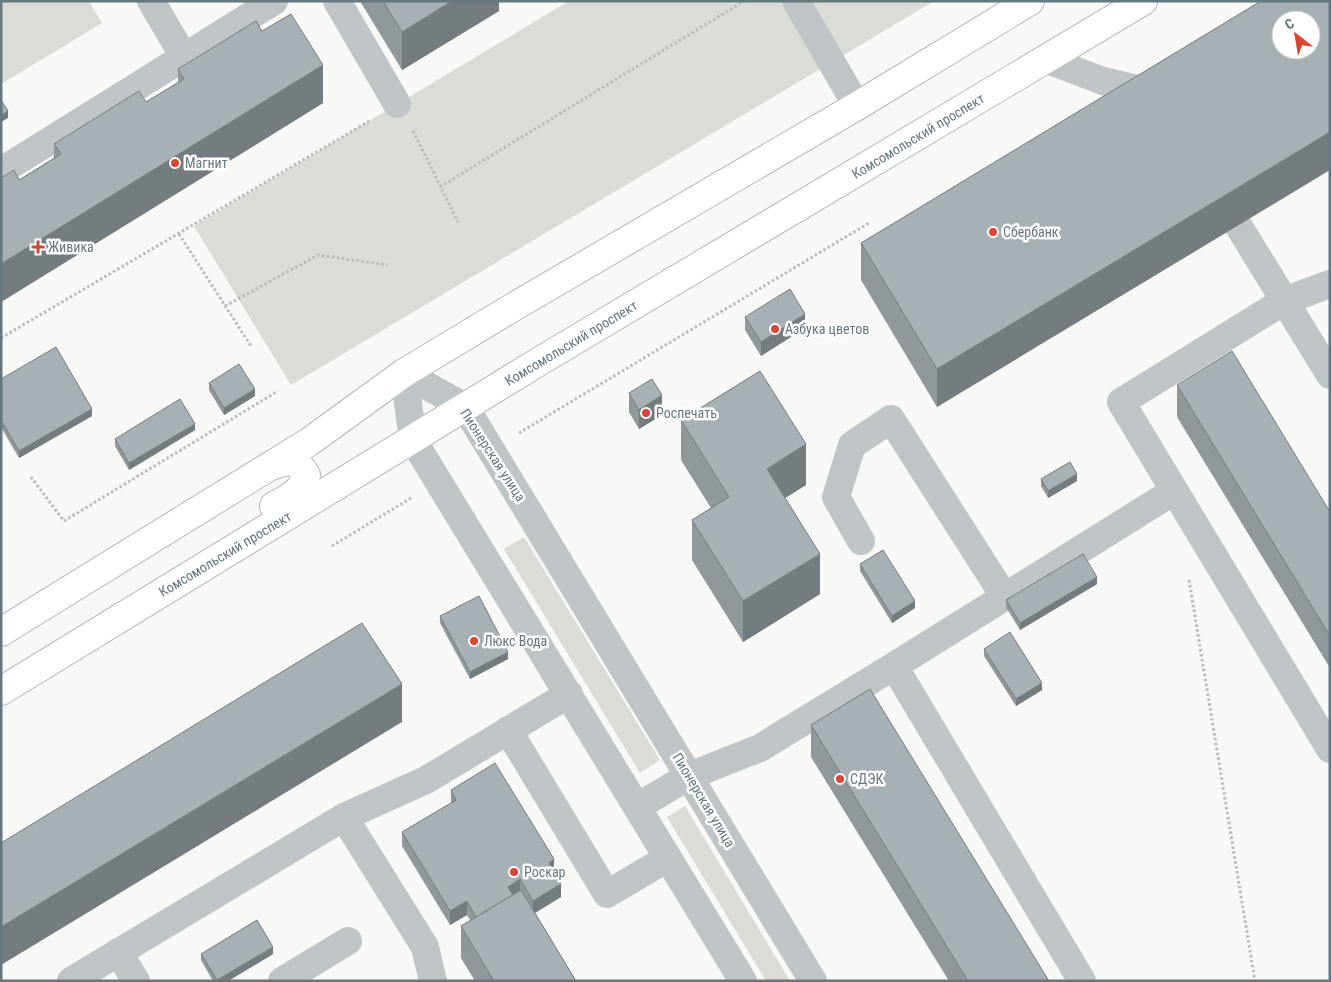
<svg xmlns="http://www.w3.org/2000/svg" width="1331" height="982" font-family="'Roboto Condensed',sans-serif">
<style>
.green{fill:#d9ddd5}
.lines{fill:none;stroke-linecap:round;stroke-linejoin:round}
.major-casing{stroke:#b3b9bc;stroke-width:30}
.path{stroke:#b8bcbe;stroke-width:3;stroke-dasharray:2.5 2.5;stroke-linecap:butt}
.minor{stroke:#bfc5c7;stroke-width:28}
.major{stroke:#fff;stroke-width:28}
.wall{fill:#90989c}
.shaded-wall{fill:#757c7f}
.building{fill:#a7b1b5;stroke:#757c7f;fill-rule:evenodd}
.poi-dot{fill:#d84636;stroke:#fff;stroke-width:2}
.labels{text-anchor:middle;stroke-width:5;stroke-linejoin:round;paint-order:stroke}
.street-label{font-size:14px;fill:#65777f;stroke:#fff}
.poi-label{font-size:14px;fill:#65777f;stroke:#fff;text-anchor:start}
</style>
<rect width="100%" height="100%" fill="#f8f8f6"/>
<!-- green -->
<g class="green">
<polygon points="1,1 89,1 102,23 1,84"/>
<polygon points="569,1 934,1 291,385 194,226"/>
<polygon points="524,537 660,760 640,773 504,549"/>
<polygon points="685,806 790,981 766,981 667,817"/>
</g>
<g class="lines">
<!-- major casing -->
<g class="major-casing">
<g id="major">
<path d="M270,466C289,461 294,455 306,475C303,492 288,498 274,506"/>
<polyline points="1,632 309,442 404,373 510,309 857,106 1030,1"/>
<polyline points="1,691 540,361 1143,1"/>
</g>
</g>
<!-- path -->
<g class="path">
<polyline points="413,131 458,222"/>
<polyline points="440,187 744,1"/>
<polyline points="179,234 251,346"/>
<polyline points="225,306 318,255 388,265"/>
<polyline points="1,338 371,120"/>
<polyline points="519,433 869,223"/>
<polyline points="31,477 64,521 278,391"/>
<polyline points="332,546 411,498"/>
<polyline points="1189,580 1255,981"/>
</g>
<!-- minor -->
<g class="minor">
<polyline points="151,1 184,57"/>
<polyline points="337,1 397,104"/>
<polyline points="796,1 857,106"/>
<polyline points="1045,59 1103,81 1137,89 1157,98"/>
<polyline points="1,171 274,1"/>
<polyline points="1238,225 1330,375"/>
<polyline points="1330,284 1284,301 1121,402 1330,749"/>
<polyline points="404,373 465,407 813,981"/>
<polyline points="404,373 413,440 743,981"/>
<polyline points="861,541 836,497 852,445 891,419 1004,596"/>
<polyline points="894,666 1082,981"/>
<polyline points="508,730 607,894 668,858"/>
<polyline points="637,807 689,776 760,748 894,666 1174,491"/>
<polyline points="344,817 425,947 433,981"/>
<polyline points="118,952 136,981"/>
<polyline points="71,981 344,817 426,780 569,694"/>
<polyline points="282,981 348,941"/>
</g>
<!-- major -->
<use href="#major" class="major"/>
</g>
<!-- wall -->
<g class="wall">
<polygon points="360,1 499,1 499,11 402,70"/>
<polygon points="1261,1 937,407 861,280 861,243"/>
<polygon points="262,31 323,103 1,302 1,178 19,180 54,158 54,144 146,102 178,82 178,69"/>
<polygon points="745,317 805,328 761,356 745,330"/>
<polygon points="1,379 92,416 19,458 1,427"/>
<polygon points="209,383 255,396 224,415 209,390"/>
<polygon points="1177,385 1330,512 1330,668 1177,417"/>
<polygon points="629,393 662,415 639,429 629,412"/>
<polygon points="681,420 806,485 785,498 820,594 743,642 692,560 692,520 711,508 681,460"/>
<polygon points="195,430 129,470 115,446 115,439"/>
<polygon points="1041,479 1077,481 1048,498 1041,486"/>
<polygon points="860,564 915,608 892,623 860,571"/>
<polygon points="1097,584 1020,630 1006,607 1006,600"/>
<polygon points="440,616 508,659 470,679 440,623"/>
<polygon points="984,649 1042,690 1016,706 984,656"/>
<polygon points="811,725 1049,981 949,981 811,757"/>
<polygon points="451,790 554,871 561,897 535,913 576,981 475,981 461,958 461,926 470,920 467,915 450,925 402,846 402,832 451,803"/>
<polygon points="201,954 273,954 228,981 213,981 201,960"/>
</g>
<!-- shaded-wall -->
<g class="shaded-wall">
<polygon points="452,1 499,1 499,11 402,70 402,32"/>
<polygon points="323,65 323,103 1,302 1,264"/>
<polygon points="8,111 8,118 1,122 1,115"/>
<polygon points="1330,132 1330,170 937,407 937,369"/>
<polygon points="805,314 805,328 761,356 761,342"/>
<polygon points="255,389 255,396 224,415 224,408"/>
<polygon points="662,395 662,415 639,429 639,410"/>
<polygon points="92,409 92,416 19,458 19,451"/>
<polygon points="195,424 195,430 129,470 129,463"/>
<polygon points="806,444 806,485 767,509 767,469"/>
<polygon points="1077,474 1077,481 1048,498 1048,491"/>
<polygon points="820,554 820,594 743,642 743,601"/>
<polygon points="1097,577 1097,584 1020,630 1020,623"/>
<polygon points="915,601 915,608 892,623 892,616"/>
<polygon points="508,652 508,659 470,679 470,672"/>
<polygon points="1042,683 1042,690 1016,706 1016,699"/>
<polygon points="402,684 402,722 1,965 1,927"/>
<polygon points="554,859 554,873 549,863"/>
<polygon points="520,879 520,893 508,900 508,887"/>
<polygon points="561,884 561,897 533,914 533,901"/>
<polygon points="467,901 467,915 450,925 450,911"/>
<polygon points="273,947 273,954 228,981 217,981"/>
</g>
<!-- building -->
<g class="building">
<polygon points="383,1 452,1 402,32"/>
<path d="M1261,1H1330V132L937,369L861,243ZM1281,20H1311V50H1281Z"/>
<polygon points="291,14 323,65 1,264 1,178 14,170 19,180 61,154 54,144 139,91 146,102 184,79 178,69 256,21 262,31"/>
<polygon points="1,100 8,111 1,115"/>
<polygon points="790,289 805,314 761,342 745,317"/>
<polygon points="56,347 92,409 19,451 1,420 1,379"/>
<polygon points="1232,351 1330,512 1330,636 1177,385"/>
<polygon points="239,364 255,389 224,408 209,383"/>
<polygon points="760,371 806,444 767,469 820,554 743,601 692,520 729,497 681,420"/>
<polygon points="652,379 662,395 639,410 629,393"/>
<polygon points="180,399 195,424 129,463 115,439"/>
<polygon points="1070,462 1077,474 1048,491 1041,479"/>
<polygon points="883,550 915,601 892,616 860,564"/>
<polygon points="1083,554 1097,577 1020,623 1006,600"/>
<polygon points="479,596 508,652 470,672 440,616"/>
<polygon points="362,623 402,684 1,927 1,843"/>
<polygon points="1010,632 1042,683 1016,699 984,649"/>
<polygon points="870,689 1049,981 968,981 811,725"/>
<polygon points="495,763 554,859 549,863 561,884 533,901 520,879 508,887 513,895 476,917 467,901 450,911 402,832 456,800 451,790"/>
<polygon points="521,890 576,981 494,981 461,926"/>
<polygon points="257,920 273,947 217,980 201,954"/>
</g>
<!-- markers -->
<g class="poi-dot">
<circle cx="175" cy="163" r="5"/>
<circle cx="993" cy="232" r="5"/>
<path d="M35.5 239.5h5v5h5v5h-5v5h-5v-5h-5v-5h5z"/>
<circle cx="775" cy="329" r="5"/>
<circle cx="646" cy="413" r="5"/>
<circle cx="474" cy="641" r="5"/>
<circle cx="840" cy="779" r="5"/>
<circle cx="514" cy="872" r="5"/>
</g>
<g class="labels">
<!-- street labels -->
<g class="street-label">
<text transform="translate(918 136) rotate(-31)" y="5">Комсомольский проспект</text>
<text transform="translate(571 343) rotate(-31)" y="5">Комсомольский проспект</text>
<text transform="translate(493 455) rotate(57)" y="5">Пионерская улица</text>
<text transform="translate(225 554) rotate(-31)" y="5">Комсомольский проспект</text>
<text transform="translate(704 800) rotate(59)" y="5">Пионерская улица</text>
</g>
<!-- poi labels -->
<g class="poi-label">
<text x="185" y="168">Магнит</text>
<text x="1003" y="237">Сбербанк</text>
<text x="48" y="252">Живика</text>
<text x="785" y="334">Азбука цветов</text>
<text x="656" y="418">Роспечать</text>
<text x="484" y="646">Люкс Вода</text>
<text x="850" y="784">СДЭК</text>
<text x="524" y="877">Роскар</text>
</g>
</g>
<!-- border -->
<rect width="1331" height="982" fill="none" stroke="#65777f" stroke-width="5"/>
<!-- north arrow -->
<g transform="translate(1296 35) rotate(329)"><circle r="24" fill="#ffffff" stroke="#c1c9cc"/>
<path d="M0-4L9 19L0 12L-9 19Z" fill="#d84636"/>
<text y="-8" font-size="14" font-weight="bold" text-anchor="middle" fill="#65777f">С</text>
</g>
</svg>
